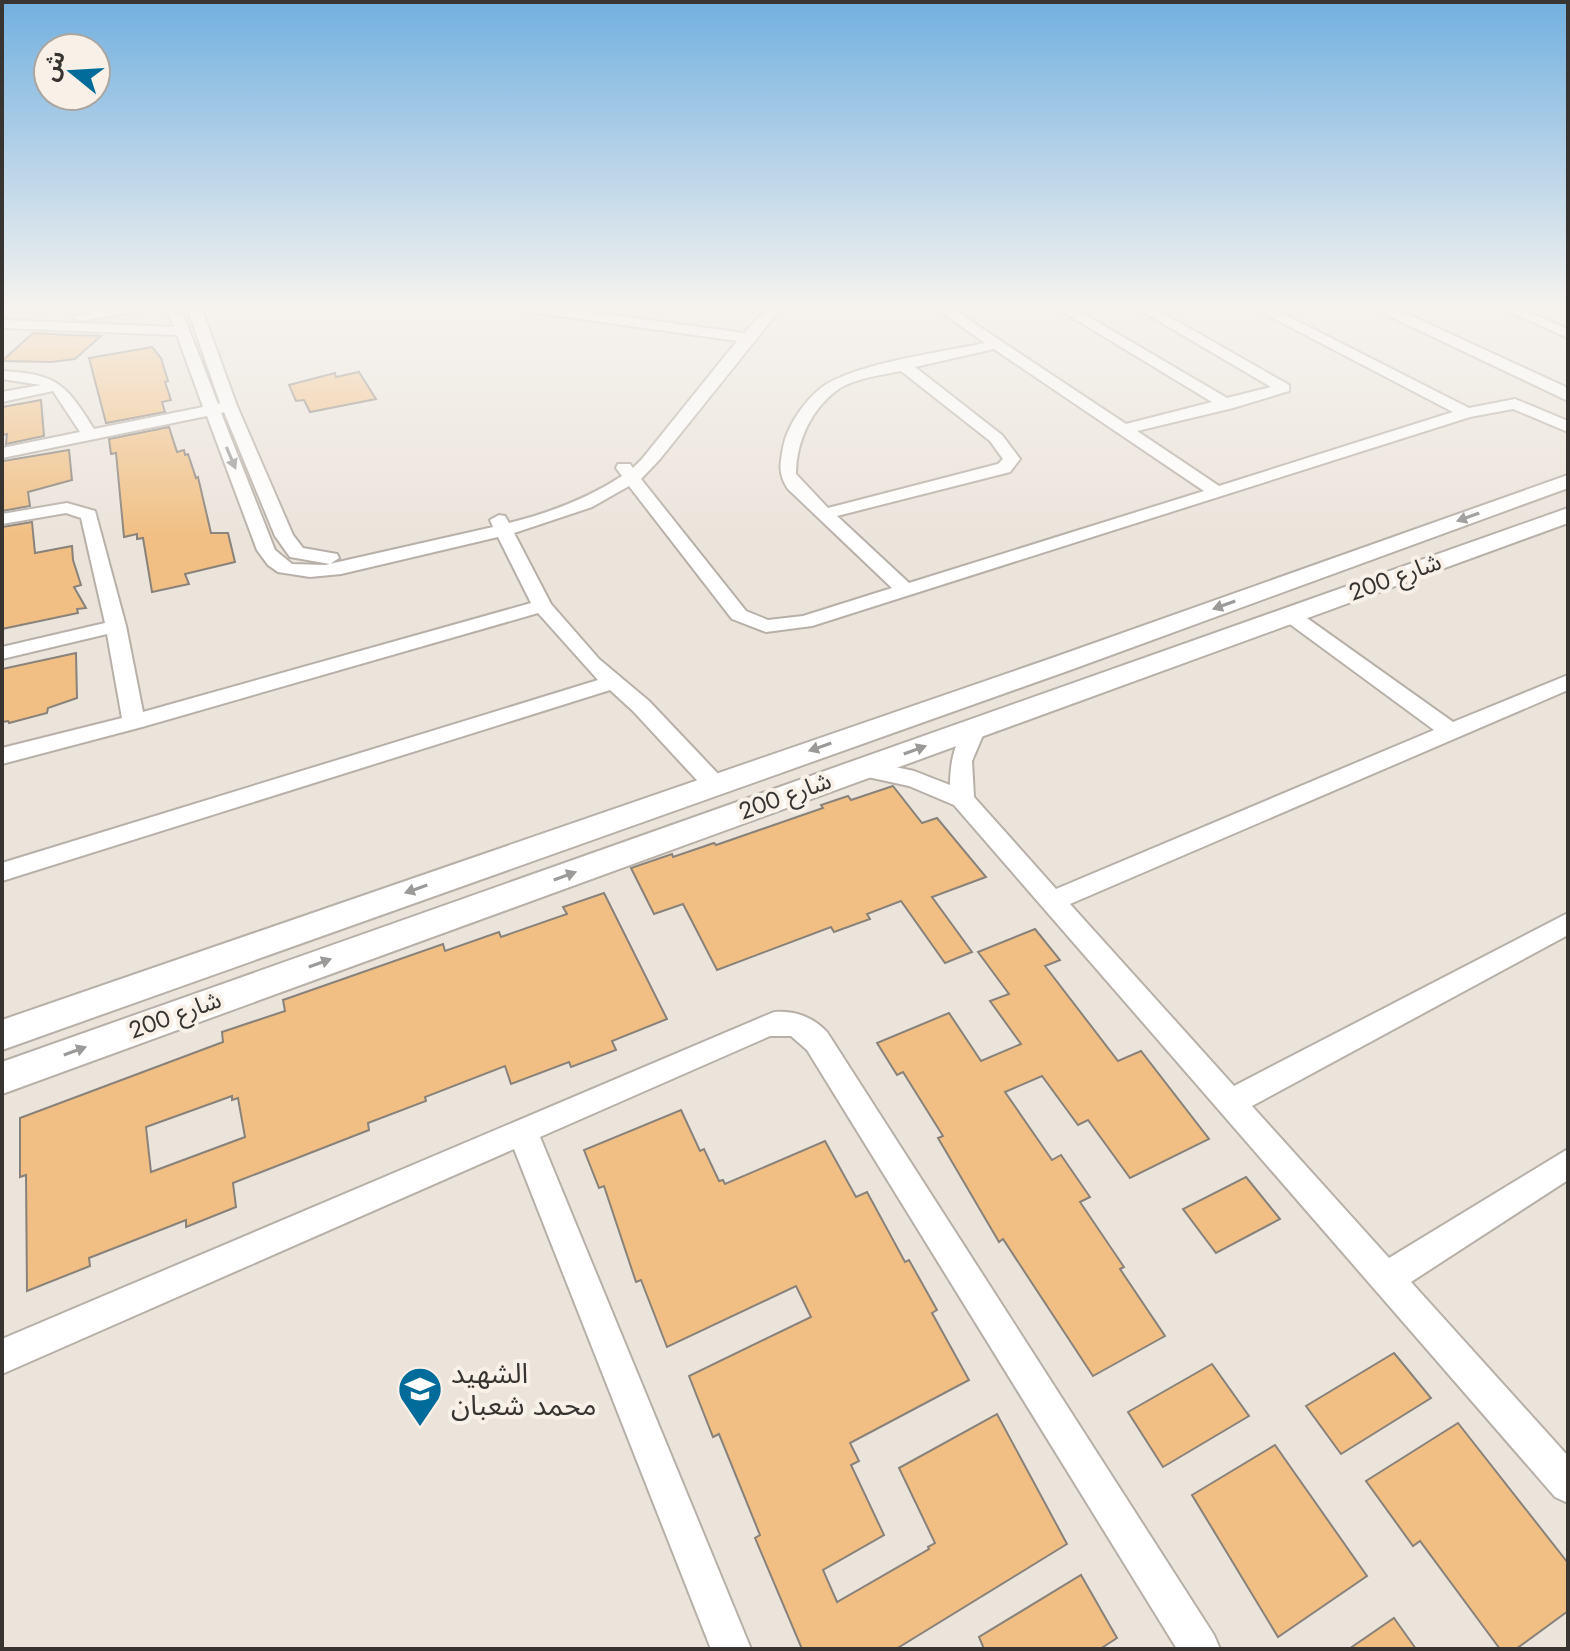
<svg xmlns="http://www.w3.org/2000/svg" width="1570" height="1651" font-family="Jost,'Noto Sans Arabic',sans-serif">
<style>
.building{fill:#f1bf83;stroke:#89827a;stroke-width:2;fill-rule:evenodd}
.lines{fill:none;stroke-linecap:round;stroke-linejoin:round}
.minor-casing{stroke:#b7b0a8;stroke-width:4}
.tertiary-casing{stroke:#b7b0a8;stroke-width:4}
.minor{fill:#fff;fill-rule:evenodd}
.tertiary{fill:#fff;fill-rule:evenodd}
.oneway{fill:#9b9a98}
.labels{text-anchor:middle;stroke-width:8;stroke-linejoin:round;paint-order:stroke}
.street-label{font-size:24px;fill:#373431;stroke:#f9f1e8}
.near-poi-label{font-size:28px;fill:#373431;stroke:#f9f1e8;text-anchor:start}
</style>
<rect width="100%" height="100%" fill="#ebe4db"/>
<!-- building -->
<g class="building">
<polygon points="33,333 68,335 101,336 75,359 51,362 2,361"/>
<polygon points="152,347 161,358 168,381 165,382 171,400 162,402 165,412 106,423 89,358"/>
<polygon points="359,372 376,399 310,412 304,400 296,401 289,385 335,373 336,377"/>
<polygon points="41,400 44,436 6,444 7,434 2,435 2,407"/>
<polygon points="169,427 177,452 184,450 185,455 188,454 196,478 198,477 211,533 228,533 235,562 185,574 189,584 152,592 143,538 137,539 137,534 124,537 116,453 111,454 109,439"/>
<polygon points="69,450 72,480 28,492 30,506 2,511 3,461"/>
<polygon points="32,522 35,553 72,546 73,560 81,585 74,587 86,608 77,609 78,613 2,629 2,527"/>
<polygon points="76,653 77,698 48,708 47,713 9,723 8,721 2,722 2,669"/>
<polygon points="893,786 922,823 937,818 986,877 932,897 972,952 945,963 901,901 867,914 870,919 834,932 831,927 717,970 683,904 654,914 631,868 672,854 673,857 714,843 716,845 823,808 821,805 848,796 851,800"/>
<path d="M604,893L667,1019L612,1041L616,1050L571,1067L569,1062L511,1084L505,1066L425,1097L426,1101L368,1123L369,1130L233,1183L236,1207L186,1227V1220L89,1258L90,1266L27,1291L26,1175L20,1177V1118L223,1042L222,1032L285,1011L283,1000L443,944L445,951L499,932L501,937L567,914L563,907ZM232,1096V1100L238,1098L245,1137L151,1172L146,1127Z"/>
<polygon points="1035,929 1060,960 1045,966 1118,1061 1141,1051 1209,1139 1130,1178 1088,1120 1078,1125 1042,1076 1005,1092 1052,1160 1061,1155 1090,1197 1080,1202 1124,1267 1120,1269 1165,1336 1093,1376 1003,1239 999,1242 938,1138 943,1136 903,1072 897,1075 877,1043 949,1013 981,1061 1021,1044 990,1001 1009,994 978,952"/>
<polygon points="681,1110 700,1151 704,1149 719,1181 723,1180 725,1184 825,1141 856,1197 867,1192 905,1262 909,1260 937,1310 932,1313 969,1380 850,1443 859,1461 851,1465 884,1535 823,1570 837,1602 929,1549 928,1547 935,1543 899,1468 997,1414 1067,1544 896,1649 802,1649 755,1538 760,1535 719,1434 713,1437 689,1376 811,1317 796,1286 667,1347 641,1280 636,1282 604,1186 599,1188 584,1150"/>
<polygon points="1246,1177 1280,1219 1216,1253 1183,1209"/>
<polygon points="1394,1353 1431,1398 1341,1454 1306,1406"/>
<polygon points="1212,1364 1249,1416 1163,1467 1128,1412"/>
<polygon points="1458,1423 1568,1563 1568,1611 1516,1649 1500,1649 1420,1541 1413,1546 1366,1481"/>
<polygon points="1275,1445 1367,1576 1278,1637 1192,1495"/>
<polygon points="1081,1575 1117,1638 1100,1649 984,1649 979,1637"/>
<polygon points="1394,1618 1416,1649 1349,1649"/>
</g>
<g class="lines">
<!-- minor casing -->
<g class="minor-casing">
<g id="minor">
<polygon points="113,307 145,307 138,311 79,321 72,317"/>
<path d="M166,307H180L218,404L220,403L187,307H201L237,406L293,535L303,548L337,554L339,558L330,564L290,557L275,536L224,412L221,413L275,550L292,564L325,565L493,527L490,520L499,515L505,516L509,523C549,513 587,499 622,476L616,468L618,464H630L633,468L642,459L737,341L523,311L516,307H553L744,333L768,307H782L660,459L641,479L746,611L768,620L803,616L892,588L788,489C778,474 780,464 783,448C787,424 811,390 834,380C878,360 937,353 985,343L934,307H950L1126,424L1212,402L1055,307H1072L1227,398L1271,387L1135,307H1152L1289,385V391L1233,408L1137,431L1219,486L1453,412L1252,307H1270L1469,408L1515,399L1568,421V432L1513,409L1470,417L812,626L766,632L732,619L629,486L592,507L514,533L551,604L599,659L649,701L722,778L726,784L722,790H706L633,711L610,690L2,881V863L598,680L538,613L142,727L2,764V748L122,718L107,634L2,659V647L105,623L81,518L66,513L2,524V514L67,503L95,511L126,626L143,712L531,603L498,537L341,574L310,577L278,572L268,565L257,550L207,416L2,458V448L80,432L53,391L2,402V392L41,385L2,379V371C57,374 66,384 94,429L203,407L177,335L2,328V320L174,327ZM994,349L1204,491L909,583L837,516L1010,472L1020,459L1002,435L915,367ZM901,371L990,441L1003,459L998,464L828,508L796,474C796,441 812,407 840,388C857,378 882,375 901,371Z"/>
<polygon points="1499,307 1518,307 1568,329 1568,338"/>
<path d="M1290,609L1297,611L1453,722L1568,675V690L1070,904L1234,1086L1568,913V935L1252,1106L1389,1258L1568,1149V1180L1411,1282L1568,1456V1503L1555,1497L954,805L909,786L854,774L851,768L854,762L862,760L914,771L950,785C950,761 955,743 967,723H983L986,728L972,761L974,797L1056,889L1434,730L1283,619L1280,615L1283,611Z"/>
<path d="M774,1012C794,1010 813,1017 827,1032L1214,1635L1220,1649H1177L807,1050L791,1036H770L540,1137L751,1649H711L514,1149L2,1374V1339Z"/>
</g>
</g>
<!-- tertiary casing -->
<g class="tertiary-casing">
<g id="tertiary">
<polygon points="1370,307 1392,307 1568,388 1568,401"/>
<polygon points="1568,475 1568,488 1073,669 2,1050 2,1020 1055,657"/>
<polygon points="1568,508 1568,523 2,1094 2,1062"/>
</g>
</g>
<!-- minor -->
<use href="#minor" class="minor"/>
<!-- tertiary -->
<use href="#tertiary" class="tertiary"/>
</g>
<!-- one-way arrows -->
<defs><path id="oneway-solid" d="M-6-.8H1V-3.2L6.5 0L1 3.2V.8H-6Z" transform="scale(2)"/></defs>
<g class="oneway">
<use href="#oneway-solid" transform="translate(231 458) rotate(67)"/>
<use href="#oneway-solid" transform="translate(1468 517) rotate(160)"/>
<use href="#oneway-solid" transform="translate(1224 605) rotate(160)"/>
<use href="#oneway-solid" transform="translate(820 747) rotate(161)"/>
<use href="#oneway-solid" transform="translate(915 750) rotate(-20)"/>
<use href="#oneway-solid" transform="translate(565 876) rotate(-20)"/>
<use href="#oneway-solid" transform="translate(416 889) rotate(161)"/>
<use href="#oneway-solid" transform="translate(320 963) rotate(-20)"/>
<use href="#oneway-solid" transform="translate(75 1051) rotate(-20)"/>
</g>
<!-- sky -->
<linearGradient id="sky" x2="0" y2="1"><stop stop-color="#72b0e0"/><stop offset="0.57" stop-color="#f6f3ef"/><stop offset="1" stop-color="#f6f3ef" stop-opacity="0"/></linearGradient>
<rect width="1570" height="538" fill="url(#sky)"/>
<!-- icons -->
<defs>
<g id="school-pin" transform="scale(2.3)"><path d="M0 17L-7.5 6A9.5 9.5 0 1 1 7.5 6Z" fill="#016c99" stroke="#f9f1e8"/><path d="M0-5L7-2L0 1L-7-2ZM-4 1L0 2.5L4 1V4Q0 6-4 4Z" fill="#fff"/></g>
</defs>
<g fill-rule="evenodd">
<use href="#school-pin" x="420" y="1389"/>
</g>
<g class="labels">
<!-- street labels -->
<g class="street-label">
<text transform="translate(1395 577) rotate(-20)" y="8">شارع 200</text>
<text transform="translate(785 796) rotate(-20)" y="8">شارع 200</text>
<text transform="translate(175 1015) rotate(-20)" y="8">شارع 200</text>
</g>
<!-- near-poi labels -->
<g class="near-poi-label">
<text x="451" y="1383">الشهيد<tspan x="451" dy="32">محمد شعبان</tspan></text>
</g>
</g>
<!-- border -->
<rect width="1570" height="1651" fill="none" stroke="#373431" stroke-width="8"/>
<!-- north arrow -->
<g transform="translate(72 72) rotate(288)"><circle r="38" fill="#f9f1e8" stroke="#aba59f" stroke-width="2"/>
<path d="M0-6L14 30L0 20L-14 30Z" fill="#016c99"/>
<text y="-12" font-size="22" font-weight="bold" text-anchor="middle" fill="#373431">ش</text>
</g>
</svg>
